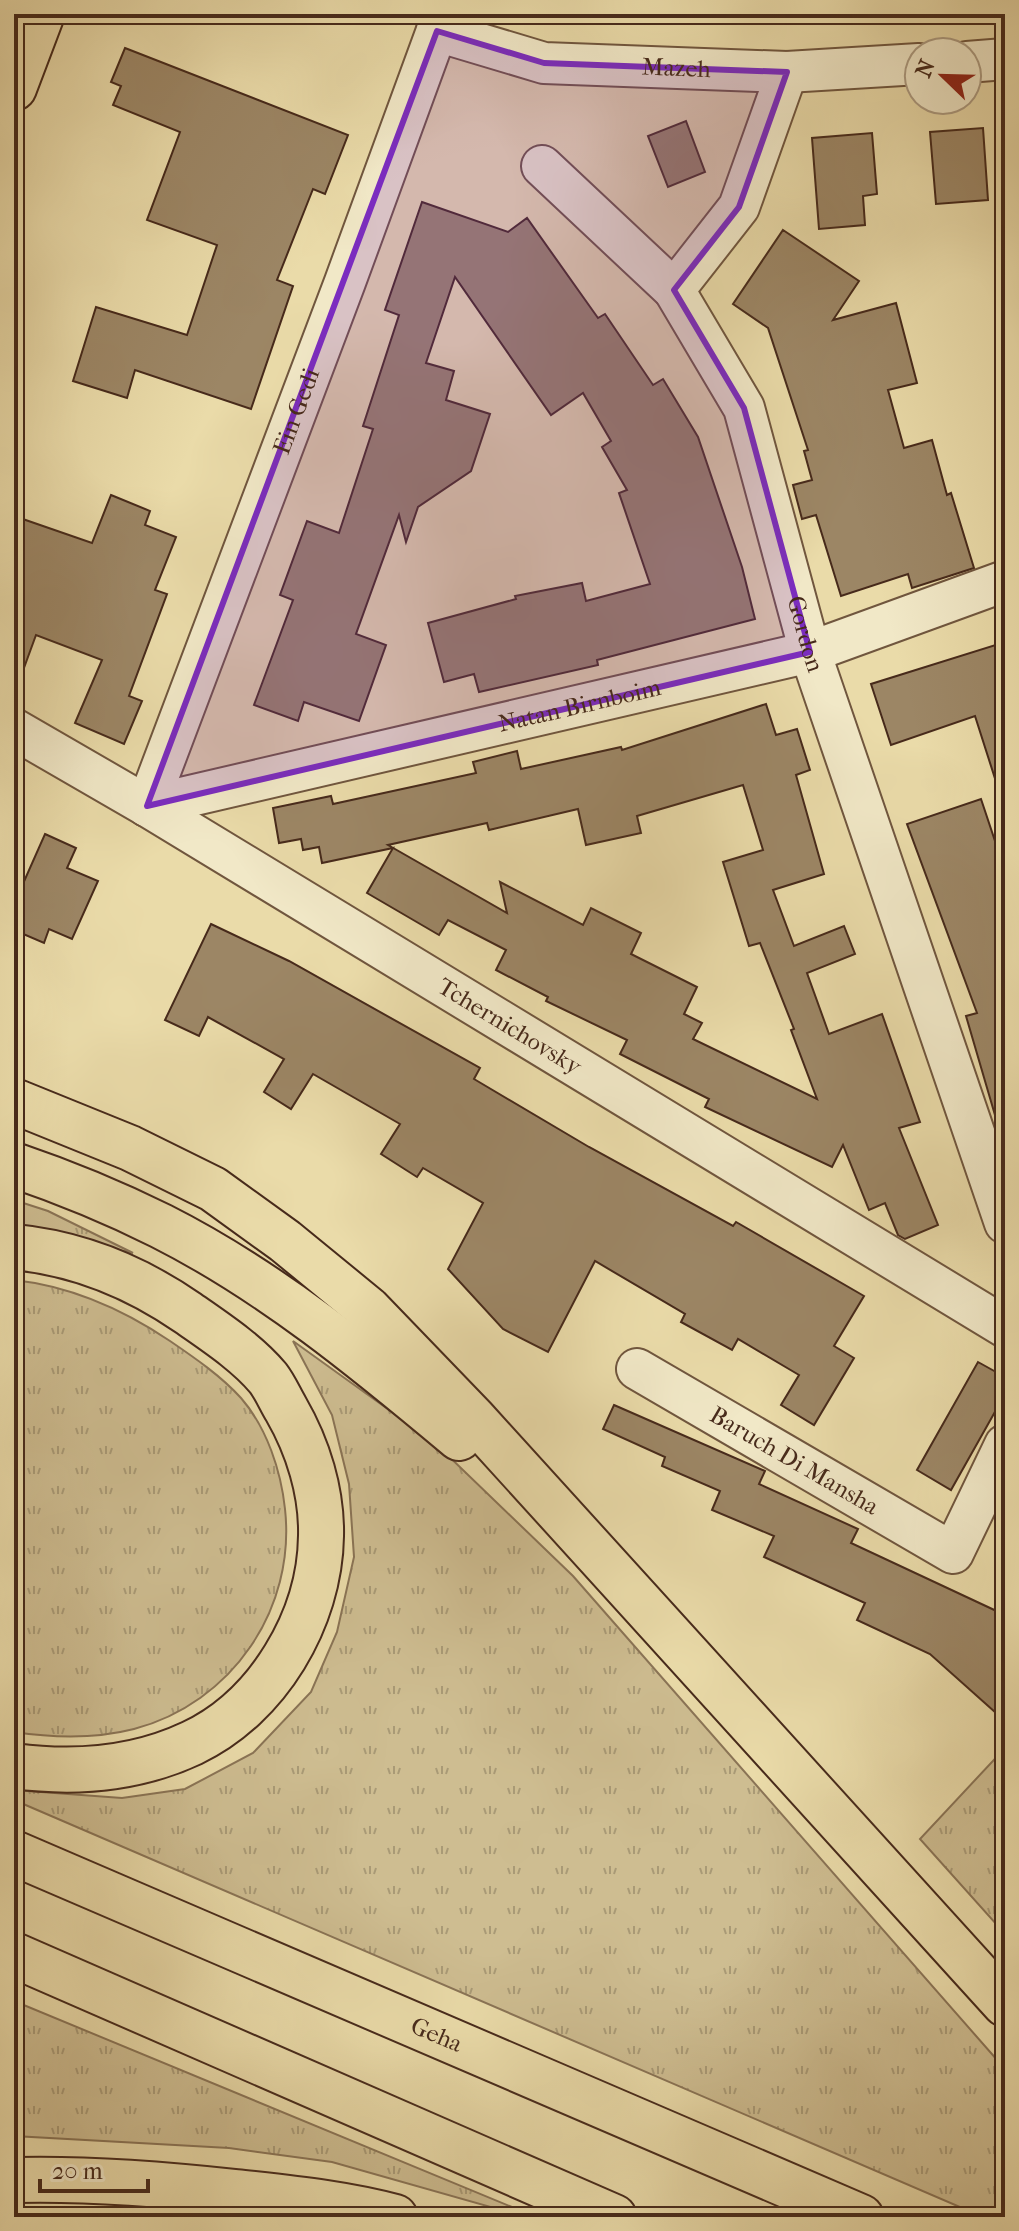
<svg xmlns="http://www.w3.org/2000/svg" width="1019" height="2231" font-family="'IM FELL French Canon',serif">
<style>
.grass{fill:url(#grass-tufts);stroke:#8a7456;stroke-width:2}
.building{fill:#9c8665;stroke:#472a1b;stroke-width:2;fill-rule:evenodd}
.lines{fill:none;stroke-linecap:round;stroke-linejoin:round}
.minor-casing{stroke:#70563e;stroke-width:44}
.primary-casing{stroke:#472a1b;stroke-width:48}
.trunk-casing{stroke:#472a1b;stroke-width:48}
.minor{stroke:#f1e8c7;stroke-width:40}
.primary{stroke:#eadba9;stroke-width:44}
.trunk{stroke:#eadba9;stroke-width:44}
.marked{fill:#7b2cbf;fill-opacity:0.2;stroke:#7b2cbf;stroke-width:6;stroke-linejoin:round}
.labels{text-anchor:middle;stroke-width:8;stroke-linejoin:round;paint-order:stroke}
.street-label{font-size:24px;fill:#472a1b;stroke:#f1e8c7}
</style>
<defs>
<pattern id="grass-tufts" width="24" height="20" patternUnits="userSpaceOnUse" patternTransform="scale(2)"><rect width="24" height="20" fill="#cebd91"/><path d="M3 7l-1-3M5 7V3M7 7l1-3M15 17l-1-3M17 17v-4M19 17l1-3" fill="none" stroke="#a99a76"/></pattern>
</defs>
<rect width="100%" height="100%" fill="#eadba9"/>
<filter id="stains"><feTurbulence type="fractalNoise" baseFrequency=".0025" numOctaves="4"/><feColorMatrix values="0 0 0 0 .2 0 0 0 0 .09 0 0 0 0 .02 0 0 0 .5 -.17"/></filter>
<radialGradient id="worn" r=".72"><stop offset=".6" stop-color="#630" stop-opacity="0"/><stop offset="1" stop-color="#630" stop-opacity=".3"/></radialGradient>
<!-- grass -->
<g class="grass">
<polygon points="14,1200 48,1211 133,1253 14,1228"/>
<path d="M14,1280C70,1286 124,1310 170,1341C195,1358 221,1376 241,1398C267,1428 281,1471 285,1509C296,1609 232,1703 134,1729C95,1739 54,1738 14,1732Z"/>
<polygon points="293,1341 435,1443 573,1576 1005,2069 1005,2217 983,2217 14,1800 14,1790 122,1798 185,1789 253,1753 311,1692 337,1632 354,1557 349,1484 332,1415"/>
<polygon points="1005,1748 1005,1934 920,1839"/>
<polygon points="14,2001 536,2217 526,2217 332,2162 229,2148 14,2136"/>
<polygon points="14,2210 26,2210 119,2217 14,2217"/>
</g>
<!-- building -->
<g class="building">
<polygon points="125,48 348,135 325,194 313,189 277,280 293,286 251,409 135,370 127,398 73,381 96,307 187,335 217,245 147,220 180,132 113,105 121,86 111,82"/>
<polygon points="686,121 705,172 668,187 648,136"/>
<polygon points="983,128 988,200 936,204 930,132"/>
<polygon points="872,133 877,194 863,196 865,225 819,229 812,138"/>
<polygon points="422,202 508,232 527,218 598,318 605,314 653,385 663,379 698,437 742,567 755,619 597,660 598,665 479,692 474,674 444,682 428,623 516,599 515,596 582,583 586,601 650,584 619,493 627,490 602,447 611,441 583,393 551,415 455,277 426,363 454,371 446,400 490,414 471,471 418,507 406,542 399,515 356,634 386,645 359,721 304,702 298,721 254,705 293,600 280,595 307,521 339,533 373,429 363,426 399,315 385,310"/>
<polygon points="783,230 859,281 833,320 896,303 917,383 888,390 904,448 932,440 947,495 951,493 974,568 912,588 908,574 841,596 816,515 802,519 793,485 812,480 804,451 808,450 768,328 733,304"/>
<polygon points="111,495 150,511 145,525 176,537 155,590 167,594 129,696 142,701 124,744 75,723 102,660 36,635 17,687 14,686 14,516 92,543"/>
<polygon points="1005,642 1005,790 999,791 975,716 891,745 871,684"/>
<path d="M766,704L776,735L797,729L810,770L796,775L824,874L773,890L794,946L844,926L855,954L807,973L829,1034L882,1014L920,1122L899,1128L938,1225L905,1239L898,1235L885,1203L869,1210L843,1145L832,1167L705,1107L709,1099L620,1054L627,1040L546,1001L548,997L496,970L506,950L448,920L439,935L367,893L393,848L322,863L319,847L303,850L301,839L279,843L273,808L331,796L333,804L476,773L473,762L517,751L521,769L621,747L622,750ZM743,785L763,850L723,862L749,946L760,943L794,1029L791,1030L817,1099L693,1039L702,1023L684,1014L697,987L631,954L641,933L591,908L583,925L500,882L507,913L388,845L487,823L489,830L578,809L586,845L641,833L637,816Z"/>
<polygon points="981,799 1005,871 1005,1121 997,1122 966,1016 977,1013 907,824"/>
<polygon points="45,834 76,848 67,868 98,881 72,939 49,929 44,943 14,930 14,904"/>
<polygon points="211,924 289,961 480,1068 474,1079 589,1147 733,1226 736,1222 864,1296 834,1346 854,1358 814,1425 781,1405 799,1375 738,1339 732,1350 681,1322 685,1314 595,1261 548,1352 503,1329 448,1269 483,1203 423,1168 417,1177 381,1154 400,1124 313,1074 291,1109 264,1092 284,1059 208,1017 199,1036 165,1020"/>
<polygon points="978,1362 1005,1377 1005,1394 951,1490 917,1470"/>
<polygon points="614,1405 765,1471 759,1484 858,1529 851,1543 1005,1615 1005,1721 930,1654 857,1620 865,1603 764,1557 774,1536 712,1510 720,1491 662,1466 665,1457 603,1429"/>
</g>
<g class="lines">
<!-- minor casing -->
<g class="minor-casing">
<g id="minor">
<path id="s1" d="M437,31L544,63L787,72L919,64"/>
<polyline points="967,62 1005,59"/>
<path id="s2" d="M787,72L739,207L674,290L744,408L810,652L1005,1223"/>
<polyline points="542,166 674,290"/>
<path id="s3" d="M14,729L147,806L1005,1327"/>
<path id="s4" d="M147,806L810,652L1005,581"/>
<path id="s5" d="M147,806L345,282L443,14"/>
<path id="s6" d="M637,1369L953,1553L1005,1445"/>
</g>
</g>
<!-- primary casing -->
<g class="primary-casing">
<polyline id="primary" points="14,88 42,14"/>
</g>
<!-- trunk casing -->
<g class="trunk-casing">
<g id="trunk">
<polyline points="14,1101 130,1148 213,1189 285,1241 368,1309 474,1419 1005,2004"/>
<path d="M14,1165C64,1182 113,1202 161,1226C270,1281 366,1360 459,1438"/>
<path d="M14,1247C76,1253 136,1277 188,1313C215,1332 246,1352 268,1378C275,1387 280,1399 286,1409C308,1447 322,1492 321,1536C320,1619 268,1707 192,1743C137,1769 74,1774 14,1766"/>
<path id="s7" d="M14,1853L861,2217"/>
<polyline points="14,1955 614,2217"/>
<path d="M14,2180C89,2178 162,2184 236,2192C289,2198 343,2203 395,2217"/>
</g>
</g>
<!-- minor -->
<use href="#minor" class="minor"/>
<!-- primary -->
<use href="#primary" class="primary"/>
<!-- trunk -->
<use href="#trunk" class="trunk"/>
</g>
<!-- marked area -->
<path class="marked" d="M437,31L544,63L787,72L739,207L674,290L744,408L810,652L147,806Z"/>
<g class="labels">
<!-- street labels -->
<g class="street-label">
<text dy="8" stroke="none"><textPath href="#s1" startOffset="244">Mazeh</textPath></text>
<text dy="8" stroke="none"><textPath href="#s5" startOffset="422">Ein Gedi</textPath></text>
<text dy="8" stroke="none"><textPath href="#s2" startOffset="620">Gordon</textPath></text>
<text dy="8" stroke="none"><textPath href="#s4" startOffset="444">Natan Birnboim</textPath></text>
<text dy="8" stroke="none"><textPath href="#s3" startOffset="578">Tchernichovsky</textPath></text>
<text dy="8" stroke="none"><textPath href="#s6" startOffset="182">Baruch Di Mansha</textPath></text>
<text dy="8" stroke="none"><textPath href="#s7" startOffset="460">Geha</textPath></text>
</g>
</g>
<!-- margin -->
<rect width="1019" height="2231" fill="none" stroke="#eadba9" stroke-width="48"/>
<rect x="16" y="16" width="987" height="2199" fill="none" stroke="#472a1b" stroke-width="4"/>
<rect x="24" y="24" width="971" height="2183" fill="none" stroke="#472a1b" stroke-width="2"/>
<!-- north arrow -->
<g transform="translate(943 76) rotate(293)"><circle r="38" fill="#f1e8c7" stroke="#ad9c82" stroke-width="2"/>
<path d="M0-6L14 30L0 20L-14 30Z" fill="#8f2418"/>
<text y="-12" font-size="22" font-weight="bold" text-anchor="middle" fill="#472a1b">N</text>
</g>
<!-- scale -->
<path d="M40 2179v12h108v-12" fill="none" stroke="#472a1b" stroke-width="4"/>
<text x="52" y="2179" font-size="24" fill="#472a1b" stroke="#f1e8c7" stroke-width="6" paint-order="stroke">20 m</text>
<rect width="100%" height="100%" filter="url(#stains)"/>
<rect width="100%" height="100%" fill="url(#worn)"/>
</svg>
